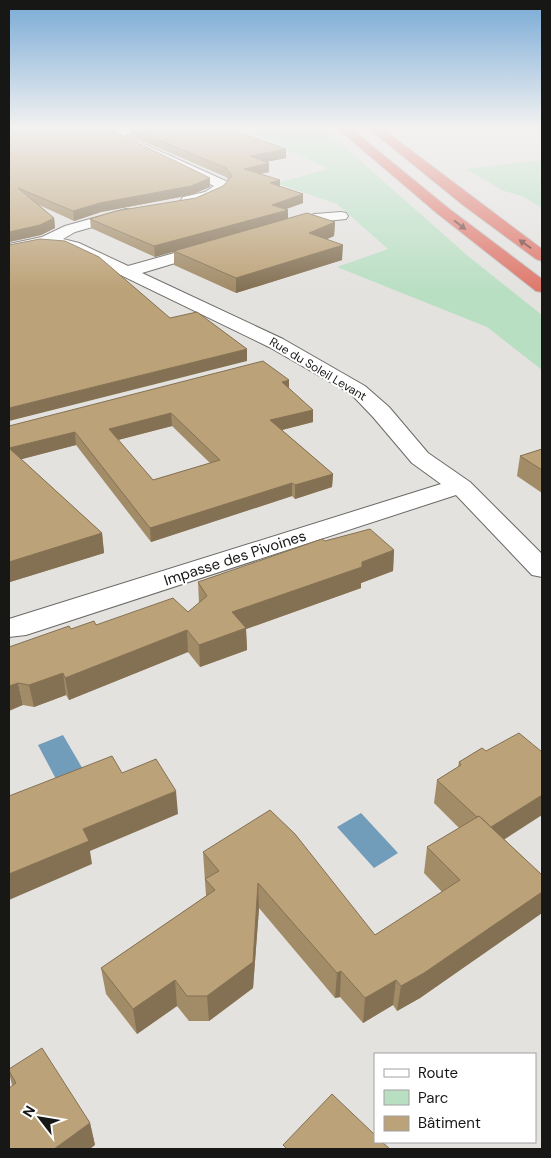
<svg xmlns="http://www.w3.org/2000/svg" width="551" height="1158" font-family="'DM Sans',sans-serif">
<style>
.green{fill:#b9dfc3}
.water{fill:#719cba}
.lines{fill:none;stroke-linecap:round;stroke-linejoin:round}
.minor-casing{stroke:#6a6966;stroke-width:2}
.trunk-casing{stroke:#bebebe;stroke-width:2}
.minor{fill:#fff;fill-rule:evenodd}
.trunk{fill:#df786c;fill-rule:evenodd}
.wall{fill:#a28b67;fill-rule:evenodd}
.shaded-wall{fill:#847154}
.building{fill:#bca278;stroke:#847154;fill-rule:evenodd}
.oneway{fill:#71433d}
.labels{text-anchor:middle;stroke-width:4;stroke-linejoin:round;paint-order:stroke}
.far-street-label{font-size:12px;fill:#171716;stroke:#fff}
.street-label{font-size:15px;fill:#171716;stroke:#fff}
</style>
<rect width="100%" height="100%" fill="#e4e2df"/>
<!-- green -->
<g class="green">
<polygon points="235,127 322,127 468,256 542,315 542,370 487,327 337,267 388,249 337,204 276,183 329,169 260,136"/>
<polygon points="542,160 542,208 522,196 504,191 466,169"/>
</g>
<!-- water -->
<g class="water">
<polygon points="63,735 84,771 57,781 38,745"/>
<polygon points="361,813 398,853 374,868 337,827"/>
</g>
<g class="lines">
<!-- minor casing -->
<g class="minor-casing">
<g id="minor">
<path d="M130,127H159L154,130L124,135L228,182L230,185C221,197 198,207 183,203L181,200L183,197L205,192L214,186L105,134L107,132Z"/>
<polygon points="126,209 131,210 133,213 131,216 75,232 63,239 79,243 128,266 203,245 215,245 217,248 215,251 142,273 283,339 365,386 389,407 428,453 470,482 542,554 542,577 532,575 456,495 26,635 9,637 9,619 441,484 412,463 373,417 351,394 269,347 67,249 41,247 9,254 9,244 42,237 65,226"/>
<polygon points="341,212 346,213 348,216 346,219 316,222 284,231 277,227 279,224 315,214"/>
</g>
</g>
<!-- trunk casing -->
<g class="trunk-casing">
<g id="trunk">
<polygon points="336,127 349,127 448,208 542,279 542,292 536,291 438,214"/>
<polygon points="367,127 380,127 542,249 542,261 536,259 463,205"/>
</g>
</g>
<!-- minor -->
<use href="#minor" class="minor"/>
<!-- trunk -->
<use href="#trunk" class="trunk"/>
</g>
<!-- wall -->
<g class="wall">
<polygon points="9,127 119,127 109,130 210,187 191,195 101,212 74,221 39,205 54,218 55,228 41,235 9,242"/>
<polygon points="492,127 513,127 500,130"/>
<polygon points="130,128 286,149 286,158 265,162 269,172 260,174 280,180 280,186 303,194 303,203 286,209 288,210 288,219 335,222 334,236 327,239 342,260 236,293 174,265 174,251 155,257 91,228 90,219 196,198 223,186 228,180 226,177 131,136"/>
<path d="M289,388L313,422L282,430L333,474L332,487L295,499L292,496L151,542L76,445L21,459L102,533L104,553L10,582L9,579V426ZM172,426L210,463L153,480L118,440Z"/>
<polygon points="542,449 542,493 517,476 520,456"/>
<polygon points="325,541 394,550 393,571 361,583 361,588 246,629 247,650 200,667 188,652 69,700 66,695 34,707 23,705 9,647 71,629 96,625 188,612 199,603 198,582"/>
<polygon points="482,748 504,839 542,875 542,913 420,998 397,1011 393,1005 363,1023 340,997 335,998 259,908 253,988 209,1021 189,1021 177,1006 137,1034 106,994 101,968 206,896 203,852 375,935 442,892 424,873 427,847 459,828 434,803 437,780 458,767 459,762"/>
<polygon points="9,1069 90,1123 95,1145 12,1085 9,1073"/>
</g>
<!-- shaded-wall -->
<g class="shaded-wall">
<polygon points="102,127 119,127 107,130"/>
<polygon points="500,127 513,127 500,130"/>
<polygon points="286,149 286,158 250,165 250,156"/>
<polygon points="269,163 269,172 244,177 244,169"/>
<polygon points="210,178 210,187 191,195 101,212 74,221 73,211 100,203"/>
<polygon points="280,180 280,189 270,183"/>
<polygon points="303,194 303,203 272,214 272,205"/>
<polygon points="288,210 288,220 155,257 154,246"/>
<polygon points="54,218 55,228 41,235 9,242 9,232"/>
<polygon points="335,222 334,236 308,247 309,233"/>
<polygon points="343,245 342,260 236,293 236,278"/>
<polygon points="247,349 247,361 9,421 9,408"/>
<polygon points="289,380 289,392 282,382"/>
<polygon points="313,410 313,422 270,433 270,420"/>
<polygon points="171,413 172,426 110,442 109,429"/>
<polygon points="75,432 76,445 11,462 9,448"/>
<polygon points="333,474 332,487 295,499 295,485"/>
<polygon points="292,483 292,496 151,542 150,528"/>
<polygon points="102,533 104,553 10,582 9,573 9,562"/>
<polygon points="394,550 393,571 361,583 361,588 246,629 247,650 200,667 199,645 232,612"/>
<polygon points="187,630 188,652 69,700 65,678"/>
<polygon points="63,673 66,695 34,707 29,685"/>
<polygon points="18,683 23,705 9,711 9,686"/>
<polygon points="176,791 178,814 90,851 92,864 9,900 9,874 83,829"/>
<polygon points="542,795 542,815 485,852 489,828"/>
<polygon points="258,883 259,908 253,988 209,1021 207,996"/>
<polygon points="542,892 542,913 420,998 397,1011 401,986"/>
<polygon points="341,971 340,997 335,998 337,973"/>
<polygon points="175,980 177,1006 137,1034 133,1009"/>
<polygon points="396,980 393,1005 363,1023 365,998"/>
<polygon points="90,1123 95,1145 90,1149 54,1149"/>
</g>
<!-- building -->
<g class="building">
<polygon points="9,127 105,127 210,178 191,186 100,203 73,211 18,188 54,218 40,225 9,232"/>
<polygon points="132,127 223,127 286,149 250,156 269,163 244,169 280,180 270,183 303,194 272,205 288,210 154,246 90,219 116,211 196,198 223,186 232,176 226,168 130,128"/>
<polygon points="307,213 335,222 309,233 343,245 236,278 174,251"/>
<polygon points="40,239 65,241 99,257 170,318 197,312 247,349 9,408 9,245"/>
<path d="M263,361L289,380L282,382L313,410L270,420L333,474L295,485L292,483L150,528L75,432L9,448V426ZM171,413L220,460L153,480L109,429Z"/>
<polygon points="9,448 102,533 9,562"/>
<polygon points="542,449 542,470 520,456"/>
<polygon points="370,529 394,550 362,562 362,567 232,612 246,628 199,645 187,630 65,678 63,673 29,685 18,683 9,686 9,647 69,626 71,629 94,621 96,625 173,598 188,612 207,596 198,582 322,539 325,541"/>
<polygon points="519,733 542,752 542,795 491,827 479,816 477,817 437,780 461,765 459,762 482,748 486,751"/>
<polygon points="112,756 122,773 156,759 176,791 83,829 89,841 9,874 9,796"/>
<polygon points="270,810 295,834 375,935 460,880 427,847 479,816 542,875 542,892 424,973 401,986 396,980 365,998 341,971 337,973 258,883 253,962 207,996 187,996 175,980 133,1009 101,968 215,890 205,879 219,871 203,852"/>
<polygon points="42,1048 90,1123 54,1149 9,1149 9,1088 16,1083 9,1071 9,1069"/>
<polygon points="332,1094 375,1135 375,1142 382,1142 390,1149 287,1149 283,1145"/>
</g>
<!-- one-way arrows -->
<defs><path id="oneway-solid" d="M-6-.8H1V-3.2L6.5 0L1 3.2V.8H-6Z" transform="scale(1.25)"/></defs>
<g class="oneway">
<use href="#oneway-solid" transform="translate(460 225) rotate(38)"/>
<use href="#oneway-solid" transform="translate(525 244) rotate(-145)"/>
</g>
<!-- sky -->
<linearGradient id="sky" x2="0" y2="1"><stop stop-color="#78aad6"/><stop offset="0.44" stop-color="#f3f2f1"/><stop offset="1" stop-color="#f3f2f1" stop-opacity="0"/></linearGradient>
<rect width="551" height="290" fill="url(#sky)"/>
<g class="labels">
<!-- far-street labels -->
<g class="far-street-label">
<text transform="translate(318 369) rotate(31)" y="4">Rue du Soleil Levant</text>
</g>
<!-- street labels -->
<g class="street-label">
<text transform="translate(235 558) rotate(-18)" y="5">Impasse des Pivoines</text>
</g>
</g>
<!-- border -->
<rect width="551" height="1158" fill="none" stroke="#171716" stroke-width="20"/>
<!-- legend -->
<rect x="374" y="1053" width="162" height="90" fill="#ffffff" stroke="#a2a2a2"/>
<rect x="384" y="1069" width="25" height="8" fill="#ffffff" stroke="#a2a2a2"/>
<text x="418" y="1078" font-size="15" fill="#171716">Route</text>
<rect x="384" y="1090" width="25" height="15" fill="#b9dfc3" stroke="#a2a2a2"/>
<text x="418" y="1103" font-size="15" fill="#171716">Parc</text>
<rect x="384" y="1116" width="25" height="15" fill="#bca278" stroke="#a2a2a2"/>
<text x="418" y="1128" font-size="15" fill="#171716">Bâtiment</text>
<!-- north arrow -->
<g transform="translate(40 1118) rotate(301)" stroke="#ffffff" stroke-width="4" paint-order="stroke">
<path d="M0-4L9 19L0 12L-9 19Z" fill="#171716"/>
<text y="-8" font-size="14" font-weight="bold" text-anchor="middle" fill="#171716">N</text>
</g>
</svg>
